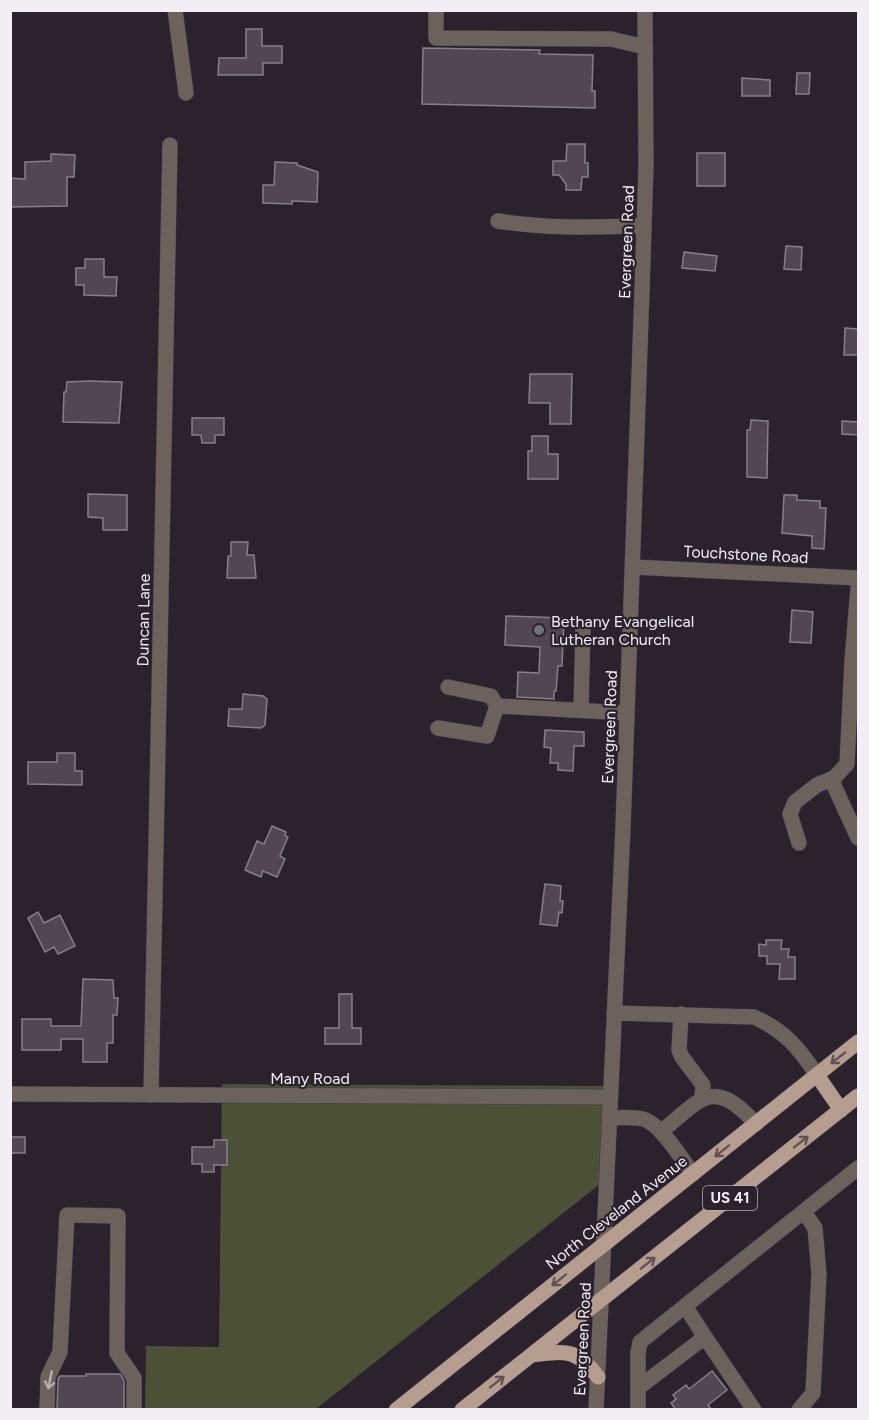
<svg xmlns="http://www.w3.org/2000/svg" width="869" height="1420" font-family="Figtree,sans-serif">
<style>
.forest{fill:#4b5036}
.building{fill:#514652;stroke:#897d8a;stroke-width:1.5}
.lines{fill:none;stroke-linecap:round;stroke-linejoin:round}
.minor-casing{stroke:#473e4a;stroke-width:16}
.major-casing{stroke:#473e4a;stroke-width:16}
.minor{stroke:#6d625b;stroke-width:15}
.major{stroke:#b59e8f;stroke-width:15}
.oneway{stroke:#625455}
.oneway2{stroke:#b7aeb0}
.worship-dot{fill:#6b7280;stroke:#2b222e;stroke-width:2}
.labels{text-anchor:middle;stroke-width:4.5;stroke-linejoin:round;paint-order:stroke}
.shield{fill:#2b222e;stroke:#b7b0b9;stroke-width:1.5}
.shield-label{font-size:15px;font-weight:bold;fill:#f3edf5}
.street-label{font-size:16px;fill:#f3edf5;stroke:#2b222e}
.poi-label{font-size:16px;fill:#f3edf5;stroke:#2b222e;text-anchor:start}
</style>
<rect width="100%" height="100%" fill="#2b222e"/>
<!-- forest -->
<polygon class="forest" points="222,1084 606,1086 605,1180 316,1409 145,1410 146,1346 219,1347"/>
<!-- building -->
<g class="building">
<polygon points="246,29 262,29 262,46 282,46 282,63 263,63 263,75 218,75 219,58 246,58"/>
<polygon points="423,48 540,50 539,54 593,55 592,91 595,91 595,108 422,104"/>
<polygon points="797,73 810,73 809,94 796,94"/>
<polygon points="742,78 770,80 770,96 742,96"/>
<polygon points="567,144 585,144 585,163 588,163 588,177 582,177 581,190 566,190 566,184 559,175 553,175 553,161 566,161"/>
<rect x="697" y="153" width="28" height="33"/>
<polygon points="51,154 75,155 74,177 67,177 67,206 10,207 10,178 25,179 25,162 51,161"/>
<polygon points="275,162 297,163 297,165 318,172 317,202 292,201 292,204 263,203 263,185 274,185"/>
<polygon points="786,246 802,247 801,270 784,269"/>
<polygon points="684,252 717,256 715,271 682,268"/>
<polygon points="85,259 104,259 104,277 117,277 116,296 84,295 84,285 76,285 76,268 85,268"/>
<polygon points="845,328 858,329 858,355 844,355"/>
<polygon points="530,374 572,374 571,424 550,424 550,403 529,403"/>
<polygon points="89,381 122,382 119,423 63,422 64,392 66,392 67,382"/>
<polygon points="192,418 224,418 224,435 215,435 215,443 202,443 201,435 192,435"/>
<polygon points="751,420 768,421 767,478 747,477 747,430 750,430"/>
<polygon points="842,421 858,422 858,435 842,434"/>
<polygon points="532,436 548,436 548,454 558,454 558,479 528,479 528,451 532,451"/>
<polygon points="88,494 127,495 127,530 103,530 103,518 88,517"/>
<polygon points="784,495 797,495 797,500 820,501 820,508 826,508 824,549 812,548 812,536 782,533"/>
<polygon points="231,542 248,542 247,555 254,555 256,578 227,578 228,556 231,556"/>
<polygon points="792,610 813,612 811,643 790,642"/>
<polygon points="506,616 564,618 562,666 558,666 556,691 554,691 554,699 517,697 518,672 539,673 540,647 505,645"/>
<polygon points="243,694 263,696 267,699 265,725 261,728 228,726 229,709 242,709"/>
<polygon points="545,730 584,732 584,746 574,746 573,771 558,770 558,763 550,763 551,748 544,747"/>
<polygon points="57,753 75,753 75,771 82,771 82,785 28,784 28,762 57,762"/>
<polygon points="272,826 286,832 285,836 288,837 280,856 285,859 277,877 263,871 261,877 245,870 257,841 264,844"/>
<polygon points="545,884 561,886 560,901 563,901 562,913 559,912 557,926 540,924"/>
<polygon points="38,912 44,923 60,915 75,946 58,954 54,947 45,952 28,918"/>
<polygon points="766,940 782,940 781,949 789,949 788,957 795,957 795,979 779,979 780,964 767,964 767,956 759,956 759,944 766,945"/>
<polygon points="83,979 113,980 114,998 118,998 117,1015 113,1015 113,1043 107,1043 107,1062 83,1062 83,1039 61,1039 61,1050 22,1050 22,1019 51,1019 51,1026 81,1026"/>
<polygon points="339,994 352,994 352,1028 361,1028 361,1044 325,1044 325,1028 339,1028"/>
<rect x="10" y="1137" width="15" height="16"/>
<polygon points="214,1140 227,1140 227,1165 214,1165 214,1172 202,1172 202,1164 192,1164 192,1147 214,1147"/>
<polygon points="712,1371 727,1390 708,1405 712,1410 676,1410 671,1403 676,1399 673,1395 686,1385 689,1389"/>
<polygon points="86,1374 120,1374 124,1381 124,1410 57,1410 58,1379 60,1376 86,1376"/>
</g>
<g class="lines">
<!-- minor casing -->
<g class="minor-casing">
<g id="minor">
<polyline points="175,10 186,93"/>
<polyline points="436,10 436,38 611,39 645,47"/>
<path d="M498,221C547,229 595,227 644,226"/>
<polyline points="633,567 858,578"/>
<polyline points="448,687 491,696 497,706"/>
<polyline points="581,710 583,628"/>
<polyline points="438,728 487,736 497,706 627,713"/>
<polyline points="831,779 858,838"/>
<polyline points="799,843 790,814 795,802 817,785 834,778 847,764 852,661 858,588"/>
<path d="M614,1013L754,1017C785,1031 798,1047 817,1075"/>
<polyline points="681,1014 679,1050 682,1057 703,1085 702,1099"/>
<polyline points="10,1094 609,1097"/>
<polyline points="151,1095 170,145"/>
<path d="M609,1118C621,1118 635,1116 646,1120C662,1127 682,1159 693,1174"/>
<path d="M661,1132C701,1099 713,1076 756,1124"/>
<polyline points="685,1306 705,1337"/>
<polyline points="638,1388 705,1337 754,1410"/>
<polyline points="47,1410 48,1377 60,1352 67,1215 118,1216 117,1353 134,1378 134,1410"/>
<polyline points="596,1410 623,828 642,291 646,166 645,10"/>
<polyline points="638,1410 638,1353 640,1342 858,1168"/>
<polyline points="799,1410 813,1393 819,1274 815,1228 804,1212"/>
</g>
</g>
<!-- major casing -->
<g class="major-casing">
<g id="major">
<polyline points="817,1075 841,1110"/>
<path d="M532,1355C566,1351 576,1348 598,1377"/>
<polyline points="396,1410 858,1042"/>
<polyline points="462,1410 858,1096"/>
</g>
</g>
<!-- minor -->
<use href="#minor" class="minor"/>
<!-- major -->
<use href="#major" class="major"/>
</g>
<!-- one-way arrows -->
<defs><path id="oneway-shaft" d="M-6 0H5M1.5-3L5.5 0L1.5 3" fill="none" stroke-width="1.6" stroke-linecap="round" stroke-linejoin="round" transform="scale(1.5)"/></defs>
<g class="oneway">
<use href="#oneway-shaft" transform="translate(838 1058) rotate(142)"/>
<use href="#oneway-shaft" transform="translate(801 1142) rotate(-38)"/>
<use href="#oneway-shaft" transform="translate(722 1151) rotate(141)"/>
<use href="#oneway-shaft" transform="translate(648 1263) rotate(-38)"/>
<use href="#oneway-shaft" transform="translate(559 1280) rotate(141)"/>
<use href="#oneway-shaft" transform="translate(497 1382) rotate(-38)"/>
</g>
<use class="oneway2" href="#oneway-shaft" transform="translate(50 1380) rotate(101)"/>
<!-- markers -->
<circle class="worship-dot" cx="539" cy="630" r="6"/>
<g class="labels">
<!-- shield labels -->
<rect class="shield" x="703" y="1186" width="54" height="24" rx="4.5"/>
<g class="shield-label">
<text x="730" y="1203">US 41</text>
</g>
<!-- street labels -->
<g class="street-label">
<text transform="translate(626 242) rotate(-88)" y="6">Evergreen Road</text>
<text transform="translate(746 554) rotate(3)" y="6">Touchstone Road</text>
<text transform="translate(143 620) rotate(-89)" y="6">Duncan Lane</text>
<text transform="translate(609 727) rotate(-88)" y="6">Evergreen Road</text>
<text x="310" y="1084">Many Road</text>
<text transform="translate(616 1212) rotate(-38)" y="6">North Cleveland Avenue</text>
<text transform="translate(582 1339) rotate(-87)" y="6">Evergreen Road</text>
</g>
<!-- poi labels -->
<g class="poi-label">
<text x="551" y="627">Bethany Evangelical<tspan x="551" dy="18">Lutheran Church</tspan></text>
</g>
</g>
<!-- border -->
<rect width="869" height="1420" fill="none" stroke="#f3edf5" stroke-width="24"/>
</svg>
